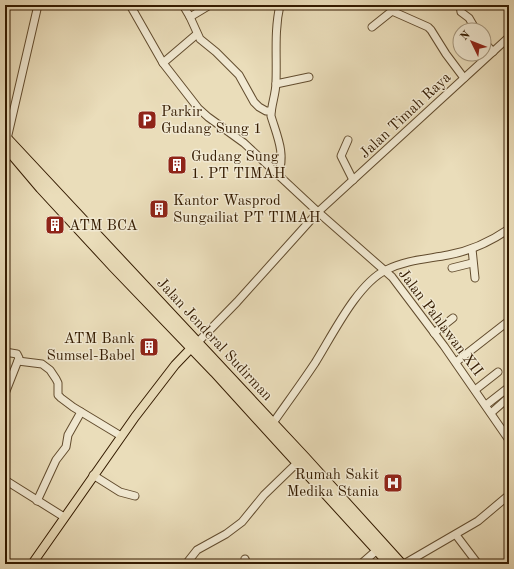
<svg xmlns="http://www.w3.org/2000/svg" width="514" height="569" font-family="'Old Standard TT',serif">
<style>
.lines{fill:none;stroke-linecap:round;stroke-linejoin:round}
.minor-casing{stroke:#624c2e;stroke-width:9}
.major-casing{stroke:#341b00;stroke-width:10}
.highway-casing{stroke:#341b00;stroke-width:12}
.minor{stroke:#f1e9d2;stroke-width:7}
.major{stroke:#eaddba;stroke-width:8}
.highway{stroke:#eaddba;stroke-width:10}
.labels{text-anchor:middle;stroke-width:3;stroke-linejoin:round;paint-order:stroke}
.poi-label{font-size:15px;fill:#341b00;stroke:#f1e9d2;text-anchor:start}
.street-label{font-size:15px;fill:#341b00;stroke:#f1e9d2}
</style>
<rect width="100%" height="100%" fill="#eaddba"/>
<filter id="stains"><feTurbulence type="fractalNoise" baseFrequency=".005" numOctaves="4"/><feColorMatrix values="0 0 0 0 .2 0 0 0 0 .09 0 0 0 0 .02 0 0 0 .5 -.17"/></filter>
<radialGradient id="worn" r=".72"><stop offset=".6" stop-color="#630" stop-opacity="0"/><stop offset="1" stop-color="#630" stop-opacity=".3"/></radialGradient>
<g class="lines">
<!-- minor casing -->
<g class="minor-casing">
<g id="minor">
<polyline points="130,5 163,63 198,108 208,117 244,143 318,212 392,277 444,346 509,440"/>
<polyline points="183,5 190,17 200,39 216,52 239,75 254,102 259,107 266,111 271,111"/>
<polyline points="460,5 461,12 469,18 476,30"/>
<polyline points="190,17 210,5"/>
<polyline points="372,27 392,11 428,27 431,30 446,54 464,78"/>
<polyline points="484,42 493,52"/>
<polyline points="163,63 197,34"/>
<polyline points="276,84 309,77"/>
<polyline points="348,140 341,156 353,180"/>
<polyline points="5,155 7,139 38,5"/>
<path d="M278,175C286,154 277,136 271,116C271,105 276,94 276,82C277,56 274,31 280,5"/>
<polyline points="472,249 475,278"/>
<polyline points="452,268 472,263"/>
<polyline points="434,333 453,318"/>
<polyline points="197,343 237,302 318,212 509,37"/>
<polyline points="5,352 17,354 19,358 6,391"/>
<polyline points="18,361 42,364 50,370 56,379 58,383 58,395 61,398 73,407 121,436"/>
<polyline points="456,362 506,323"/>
<polyline points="475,390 498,372"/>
<polyline points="486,405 509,387"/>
<polyline points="491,413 509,397"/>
<path d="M273,423C287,403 301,384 315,363C332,336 357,284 386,270C406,260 427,259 448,255C471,251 490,242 509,229"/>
<polyline points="93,475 120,492 135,496"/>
<polyline points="5,480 64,517"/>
<polyline points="37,501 56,460 66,447 68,435 81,412"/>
<polyline points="456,535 478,564"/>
<polyline points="245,559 247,564"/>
<polyline points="186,564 197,550 226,534 242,522 264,495 297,463"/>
<polyline points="361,564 377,550"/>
<polyline points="404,564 478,521 509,495"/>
</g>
</g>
<!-- major casing -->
<g class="major-casing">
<polyline id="major" points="32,564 135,417 175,365 196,343"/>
</g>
<!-- highway casing -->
<g class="highway-casing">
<g id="highway">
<polyline points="5,137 304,457 401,564"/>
<polyline points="8,149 41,188 114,267 215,372 390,564"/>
</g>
</g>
<!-- minor -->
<use href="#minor" class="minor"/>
<!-- major -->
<use href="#major" class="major"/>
<!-- highway -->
<use href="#highway" class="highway"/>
</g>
<!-- icons -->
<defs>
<g id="parking-square" transform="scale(1)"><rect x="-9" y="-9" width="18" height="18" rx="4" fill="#8f2418" stroke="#f1e9d2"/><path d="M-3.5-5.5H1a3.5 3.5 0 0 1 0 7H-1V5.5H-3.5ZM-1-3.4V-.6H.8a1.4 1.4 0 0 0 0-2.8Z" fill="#fff"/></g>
<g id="building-square" transform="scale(1)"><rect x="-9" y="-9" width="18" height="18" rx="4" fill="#8f2418" stroke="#f1e9d2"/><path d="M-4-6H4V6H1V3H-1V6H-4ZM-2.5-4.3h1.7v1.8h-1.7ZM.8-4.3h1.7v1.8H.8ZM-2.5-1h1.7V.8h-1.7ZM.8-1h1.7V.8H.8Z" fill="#fff"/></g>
<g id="hospital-square" transform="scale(1)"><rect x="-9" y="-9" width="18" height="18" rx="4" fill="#8f2418" stroke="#f1e9d2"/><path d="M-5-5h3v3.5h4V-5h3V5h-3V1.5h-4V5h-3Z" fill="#fff"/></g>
</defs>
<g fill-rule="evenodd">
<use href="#parking-square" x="147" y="120"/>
<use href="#building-square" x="177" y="165"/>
<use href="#building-square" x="159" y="209"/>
<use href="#building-square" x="55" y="225"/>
<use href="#building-square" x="149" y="347"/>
<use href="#hospital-square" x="393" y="483"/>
</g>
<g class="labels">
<!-- poi labels -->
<g class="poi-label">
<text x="161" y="116">Parkir<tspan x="161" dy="17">Gudang Sung 1</tspan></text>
<text x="191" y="161">Gudang Sung<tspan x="191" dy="17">1. PT TIMAH</tspan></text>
<text x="173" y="205">Kantor Wasprod<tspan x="173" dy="17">Sungailiat PT TIMAH</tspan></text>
<text x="69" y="230">ATM BCA</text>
<text x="135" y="343" text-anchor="end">ATM Bank<tspan x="135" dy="17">Sumsel-Babel</tspan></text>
<text x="379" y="479" text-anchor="end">Rumah Sakit<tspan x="379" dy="17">Medika Stania</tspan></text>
</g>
<!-- street labels -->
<g class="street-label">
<text transform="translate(405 115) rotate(-43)" y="5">Jalan Timah Raya</text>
<text transform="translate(441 322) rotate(53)" y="5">Jalan Pahlawan XII</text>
<text transform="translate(215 339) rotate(47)" y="5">Jalan Jenderal Sudirman</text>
</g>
</g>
<!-- margin -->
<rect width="514" height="569" fill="none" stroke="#eaddba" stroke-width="20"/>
<rect x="6" y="6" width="502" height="557" fill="none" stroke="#341b00" stroke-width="2"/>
<rect x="10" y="10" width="494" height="549" fill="none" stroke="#341b00"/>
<!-- north arrow -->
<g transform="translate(472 42) rotate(313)"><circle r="19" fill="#f1e9d2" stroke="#a5977e"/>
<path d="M0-3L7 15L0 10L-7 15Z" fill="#8f2418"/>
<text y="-6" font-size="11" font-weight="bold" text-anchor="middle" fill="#341b00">N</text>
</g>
<rect width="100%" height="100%" filter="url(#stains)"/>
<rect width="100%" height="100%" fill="url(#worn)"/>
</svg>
